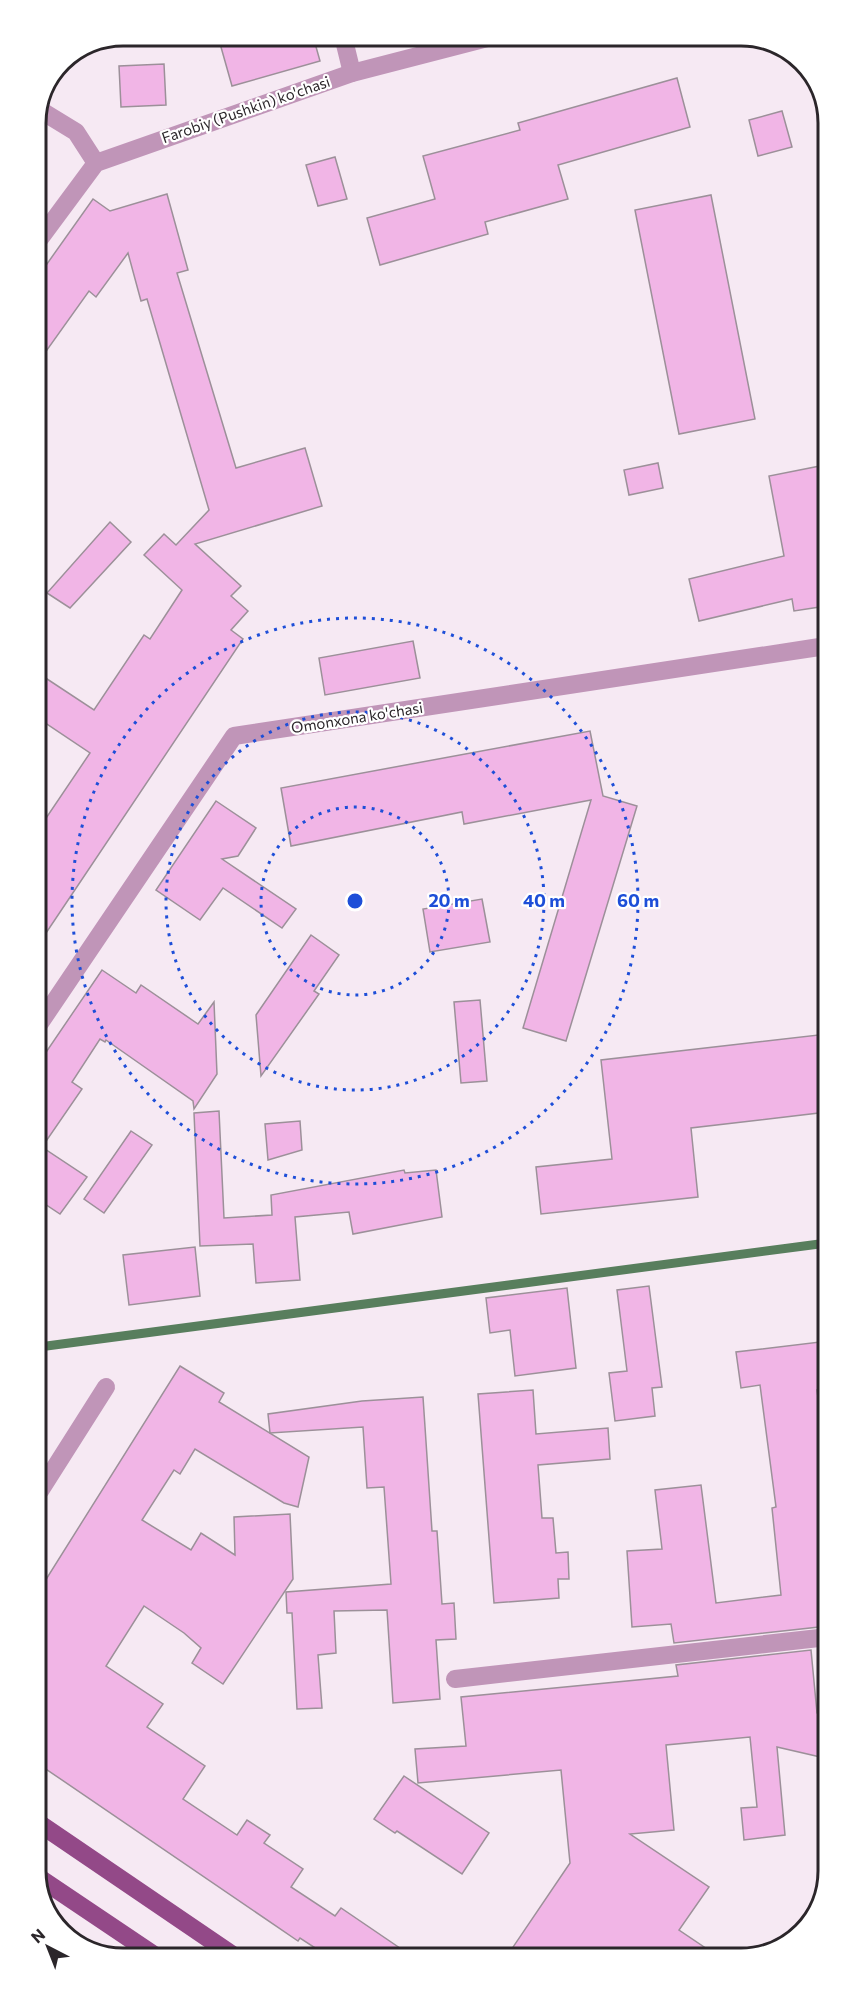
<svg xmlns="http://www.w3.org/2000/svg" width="865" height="1995" font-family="Commissioner,sans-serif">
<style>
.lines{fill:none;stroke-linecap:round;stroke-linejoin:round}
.stream{stroke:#587e5d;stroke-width:9}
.building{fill:#f1b5e6;stroke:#9c9099;stroke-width:1.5}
.minor{stroke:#c095b8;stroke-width:18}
.major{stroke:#934988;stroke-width:18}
.ring{fill:none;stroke:#1d4ed8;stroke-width:3;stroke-dasharray:3 6}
.labels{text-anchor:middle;stroke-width:4.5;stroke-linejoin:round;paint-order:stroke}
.street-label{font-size:15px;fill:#2b262a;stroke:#fff}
.rim{fill:none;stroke:#2b262a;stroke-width:3}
.centre{fill:#1d4ed8;stroke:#fff;stroke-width:3}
.ring-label{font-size:18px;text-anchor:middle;font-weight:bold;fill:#1d4ed8;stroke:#fff;stroke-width:4.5;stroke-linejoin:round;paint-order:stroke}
</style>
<rect width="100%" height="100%" fill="#f6e9f3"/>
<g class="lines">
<!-- stream -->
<polyline class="stream" points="39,1347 827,1243"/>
</g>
<!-- building -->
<g class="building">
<polygon points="235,36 313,36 320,61 232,86 219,40"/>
<polygon points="164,64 166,105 121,107 119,66"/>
<polygon points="677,78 690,127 558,165 568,199 485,222 488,234 380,265 367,218 435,199 423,156 520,130 518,123"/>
<polygon points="782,111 792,147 758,156 749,120"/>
<polygon points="335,157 347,199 318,206 306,165"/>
<polygon points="167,194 188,270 177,273 236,468 305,448 322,506 195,544 241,586 231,596 248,611 231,630 243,639 38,945 38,830 90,753 38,718 38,673 94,710 144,635 150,639 182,590 144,555 164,534 176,545 209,510 147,299 141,301 128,253 96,297 89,291 37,364 37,278 93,199 110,211"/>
<polygon points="711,195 755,419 679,434 635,210"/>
<polygon points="658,463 663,488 629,495 624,470"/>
<polygon points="825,465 826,606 794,611 792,599 699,621 689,579 784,556 769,476"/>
<polygon points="110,522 131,542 70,608 47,593"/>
<polygon points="413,641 420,678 325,695 319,658"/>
<polygon points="590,731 603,796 637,806 566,1041 523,1028 591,800 464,824 462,812 291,846 281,788"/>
<polygon points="216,801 256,828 238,856 222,859 296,909 282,928 223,888 200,920 156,890"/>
<polygon points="482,899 490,942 430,952 423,909"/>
<polygon points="311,935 339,955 314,991 319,994 261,1076 256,1015"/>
<polygon points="102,970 136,993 141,985 198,1024 214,1002 217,1074 194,1109 193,1101 106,1040 105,1042 100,1039 72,1082 82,1089 42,1147 87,1177 60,1214 39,1200 38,1064"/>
<polygon points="480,1000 487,1081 461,1083 454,1002"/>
<polygon points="827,1034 827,1112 691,1128 698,1197 541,1214 536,1167 612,1159 601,1060"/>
<polygon points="219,1111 224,1218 272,1215 271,1195 404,1170 405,1173 436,1170 442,1217 353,1234 349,1212 295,1217 300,1280 256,1283 253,1244 200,1246 194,1113"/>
<polygon points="300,1121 302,1150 268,1160 265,1124"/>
<polygon points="131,1131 152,1145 104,1213 84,1199"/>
<polygon points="195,1247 200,1296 129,1305 123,1255"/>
<polygon points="649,1286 662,1387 652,1388 655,1416 615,1421 609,1373 627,1371 617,1290"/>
<polygon points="567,1288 576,1368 515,1376 510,1330 490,1333 486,1298"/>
<polygon points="828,1341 828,1389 817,1390 828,1477 828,1626 674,1643 671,1624 632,1627 627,1551 662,1549 655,1490 701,1485 716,1603 781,1595 772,1508 776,1507 760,1385 741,1388 736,1352"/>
<polygon points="180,1366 224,1393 219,1402 309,1457 298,1507 284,1503 195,1449 180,1474 174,1470 142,1520 191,1550 201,1533 235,1555 234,1517 290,1514 293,1579 223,1684 192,1663 201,1648 184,1633 144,1606 106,1666 163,1704 147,1727 205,1766 183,1799 237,1835 247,1820 270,1835 264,1843 303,1869 291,1887 335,1916 341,1908 413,1957 329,1957 300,1938 298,1941 40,1765 40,1589"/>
<polygon points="533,1390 536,1434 608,1428 610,1459 538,1465 542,1518 553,1518 556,1553 568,1552 569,1579 558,1579 559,1598 494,1603 478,1394"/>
<polygon points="423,1397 432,1531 437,1531 442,1604 454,1603 456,1639 436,1640 440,1699 393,1703 387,1610 334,1611 336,1653 318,1655 322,1708 297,1709 292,1613 287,1613 286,1592 391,1584 384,1487 367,1488 363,1427 270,1433 268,1414 362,1401"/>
<polygon points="811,1650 817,1713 829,1716 829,1759 777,1747 785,1835 744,1840 741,1808 757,1807 750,1737 666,1745 674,1830 630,1834 709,1887 679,1930 716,1955 507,1956 570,1863 561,1770 418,1783 415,1749 466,1746 461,1697 678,1676 676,1665"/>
<polygon points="404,1776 489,1833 462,1874 397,1831 395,1833 374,1819"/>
</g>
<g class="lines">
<!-- minor -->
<g class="minor">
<polyline points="343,36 352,73"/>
<polyline points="40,110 76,132 96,163"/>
<polyline points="36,244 96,163 352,73 495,36"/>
<polyline points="38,1026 234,736 826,646"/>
<polyline points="40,1491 106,1387"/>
<polyline points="455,1679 828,1637"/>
</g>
<!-- major -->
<g class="major">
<polyline points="40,1824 237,1958"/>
<polyline points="41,1879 160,1959"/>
</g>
</g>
<!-- distance rings -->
<g class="ring">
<circle cx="355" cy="901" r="94"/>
<circle cx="355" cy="901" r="189"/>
<circle cx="355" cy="901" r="283"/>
</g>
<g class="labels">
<!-- street labels -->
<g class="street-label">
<text transform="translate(246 110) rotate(-19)" y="5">Farobiy (Pushkin) ko'chasi</text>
<text transform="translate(357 718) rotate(-9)" y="5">Omonxona ko'chasi</text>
</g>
</g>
<!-- crop -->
<path d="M0 0H865V1995H0ZM123 46H741A77 77 0 0 1 818 123V1871A77 77 0 0 1 741 1948H123A77 77 0 0 1 46 1871V123A77 77 0 0 1 123 46Z" fill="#fff" fill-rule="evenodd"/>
<path class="rim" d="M123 46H741A77 77 0 0 1 818 123V1871A77 77 0 0 1 741 1948H123A77 77 0 0 1 46 1871V123A77 77 0 0 1 123 46Z"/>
<circle cx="355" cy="901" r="9" class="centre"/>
<g class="ring-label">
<text x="449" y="907">20 m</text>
<text x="544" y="907">40 m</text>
<text x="638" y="907">60 m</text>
</g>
<!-- north arrow -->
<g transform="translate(48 1947) rotate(318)" stroke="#ffffff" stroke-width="4.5" paint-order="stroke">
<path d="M0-4.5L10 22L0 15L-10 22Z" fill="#2b262a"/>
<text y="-9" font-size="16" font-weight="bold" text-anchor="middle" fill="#2b262a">N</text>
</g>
</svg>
